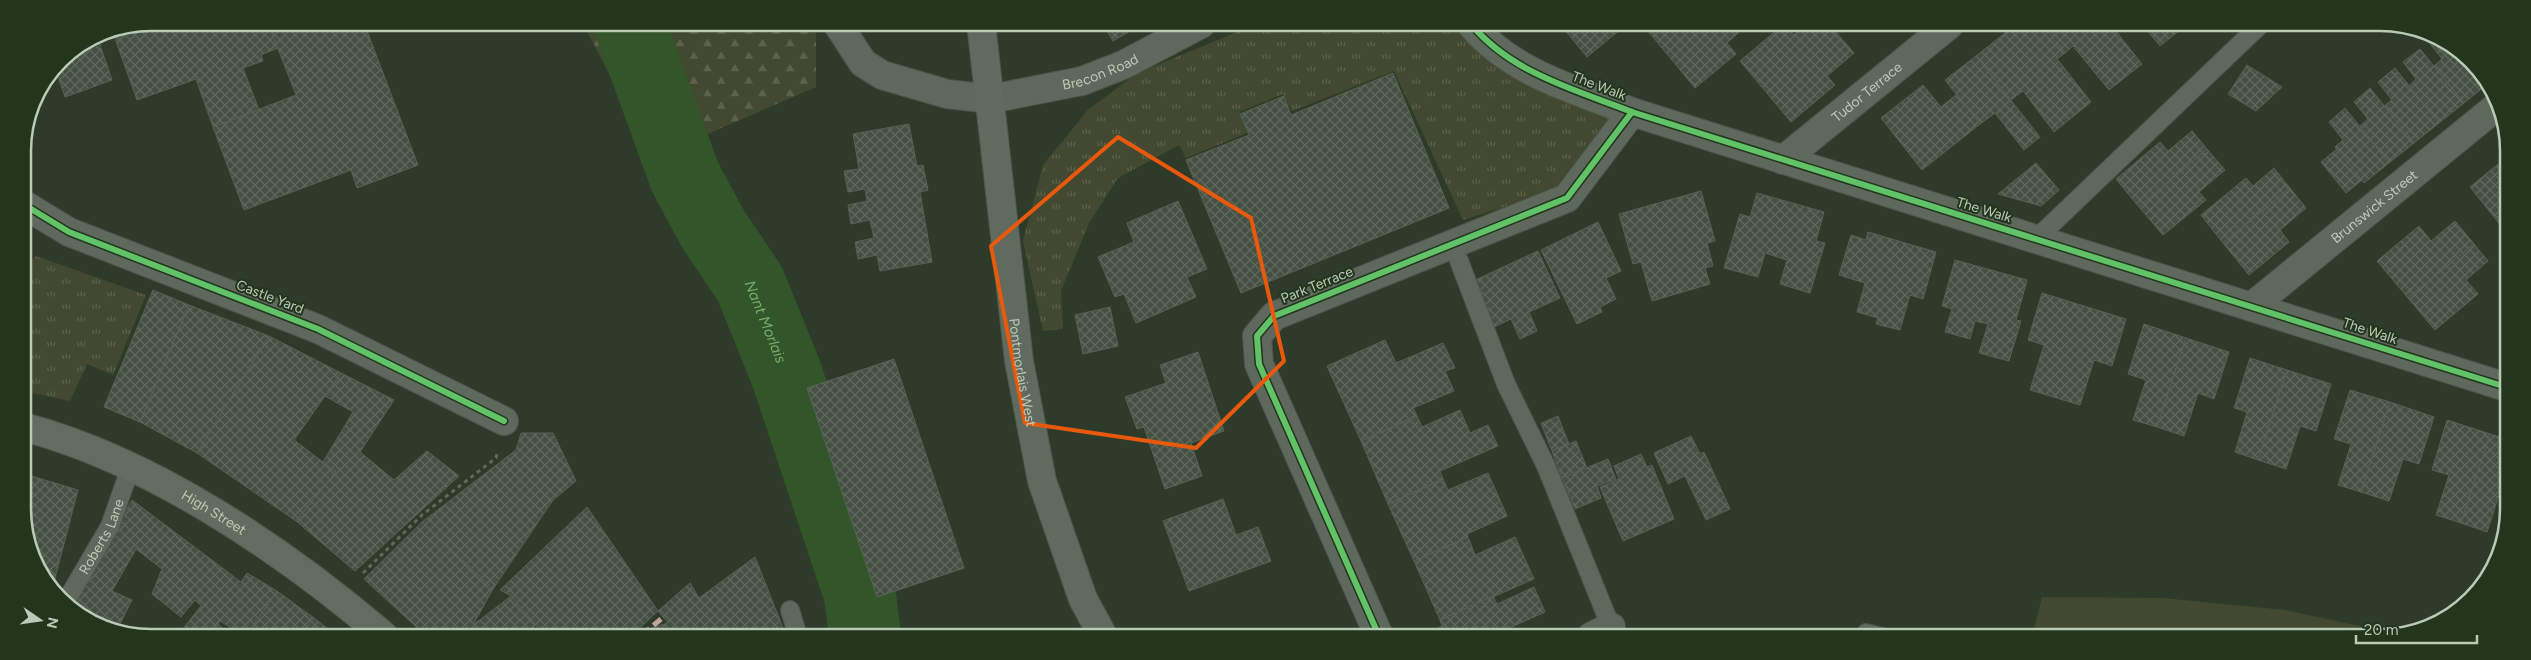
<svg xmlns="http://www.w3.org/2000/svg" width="2531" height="660" font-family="Figtree,sans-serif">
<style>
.grass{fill:url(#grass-tufts)}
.forest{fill:url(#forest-firs)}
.pitch{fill:#434930}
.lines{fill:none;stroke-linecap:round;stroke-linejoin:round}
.river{stroke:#32552a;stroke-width:72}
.building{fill:url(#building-cross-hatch);stroke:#566253}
.lane-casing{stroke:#4c5549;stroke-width:20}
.street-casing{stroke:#4c5549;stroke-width:30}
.secondary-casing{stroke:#4c5549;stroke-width:30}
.primary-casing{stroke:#4b5749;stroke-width:30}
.path{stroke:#5f685c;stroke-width:3;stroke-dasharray:4 4;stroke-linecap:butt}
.lane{stroke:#5e685c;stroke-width:18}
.street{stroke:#5e685c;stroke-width:28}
.secondary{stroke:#626d60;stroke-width:28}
.primary{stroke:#606a5e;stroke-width:28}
.quiet{stroke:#c0a59a;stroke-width:5;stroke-dasharray:10 5;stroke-linecap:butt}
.cycleway-casing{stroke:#22361e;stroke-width:9}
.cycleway{stroke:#61c268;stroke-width:6}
.marked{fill:none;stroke:#e8590c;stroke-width:4;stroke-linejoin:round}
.labels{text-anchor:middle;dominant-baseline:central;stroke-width:4;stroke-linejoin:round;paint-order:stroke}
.street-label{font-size:14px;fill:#b9cbb6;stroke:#22361e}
.water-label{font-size:15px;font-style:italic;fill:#7aab6e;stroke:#22361e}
.rim{fill:none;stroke:#b9cbb6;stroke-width:2.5}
</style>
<defs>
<pattern id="grass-tufts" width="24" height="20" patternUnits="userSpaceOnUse" patternTransform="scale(1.25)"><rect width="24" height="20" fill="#434930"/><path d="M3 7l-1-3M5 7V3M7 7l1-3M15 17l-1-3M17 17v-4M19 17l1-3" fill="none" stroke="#5c624c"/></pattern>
<pattern id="forest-firs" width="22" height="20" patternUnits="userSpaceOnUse" patternTransform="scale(1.25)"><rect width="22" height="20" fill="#434930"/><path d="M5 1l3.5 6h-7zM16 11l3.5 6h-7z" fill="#5c624c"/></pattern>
<pattern id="building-cross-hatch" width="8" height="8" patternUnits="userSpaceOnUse" patternTransform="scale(1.25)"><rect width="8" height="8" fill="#455043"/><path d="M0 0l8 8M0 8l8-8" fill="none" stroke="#5e685c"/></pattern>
</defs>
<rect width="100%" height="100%" fill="#2e3b2b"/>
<g class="grass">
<path d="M1256 24H1454L1475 46 1611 116 1561 189 1463 220 1394 71 1292 111 1283 94 1239 112 1247 133 1186 158 1179 145 1118 178 1089 223 1061 291 1063 329 1043 331 1023 241 1043 165 1088 110 1136 74Z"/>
<path d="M36 256 146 295 113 375 87 364 70 401 24 391 23 269Z"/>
</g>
<path class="forest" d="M583 23H816V87L652 158Z"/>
<path class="pitch" d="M2042 597 2162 598 2285 610 2382 631 2391 637H2032Z"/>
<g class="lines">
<path class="river" id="s1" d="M629 23 685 177 713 229 750 284 786 373 860 595 865 636"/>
</g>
<g class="building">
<path d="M151 22 268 23 278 48 261 55 263 61 243 68 259 110 213 127 196 79 137 100 112 30Z"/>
<path d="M268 23H364L418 165 357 188 351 170 244 210 213 127 296 95Z"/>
<path d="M1103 24H1142L1113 41Z"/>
<path d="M1560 24H1627L1587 57Z"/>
<path d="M1748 24 1727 43 1736 54 1695 88 1643 25Z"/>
<path d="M1784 24 1794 35 1807 24H1829L1854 53 1827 76 1835 85 1791 122 1740 61Z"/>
<path d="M2015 25H2043L2065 53 2057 59 2091 102 2054 132 2023 91 2011 100 1976 56Z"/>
<path d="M2043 25H2111L2142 64 2109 90 2073 46 2065 53Z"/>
<path d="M2143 25H2186L2160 46Z"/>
<path d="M97 36 112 80 65 97 55 68 60 60Z"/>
<path d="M2431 39 2469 59 2485 86 2464 103 2434 66 2442 59 2428 41Z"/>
<path d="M2420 49 2464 103 2439 123 2409 86 2416 79 2403 62Z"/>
<path d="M1976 56 2040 137 2024 150 1995 113 1980 124 1945 80Z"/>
<path d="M2247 65 2282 87 2256 111 2228 94Z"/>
<path d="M2395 68 2439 123 2414 143 2384 106 2392 100 2378 82Z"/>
<path d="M1393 73 1449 208 1241 293 1186 160 1249 135 1240 114 1284 96 1291 115Z"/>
<path d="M1923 85 1941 107 1957 94 1980 124 1922 170 1881 118Z"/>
<path d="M2370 88 2414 143 2389 163 2360 126 2368 119 2354 102Z"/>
<path d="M2345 108 2389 163 2364 183 2335 147 2343 140 2329 122Z"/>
<path d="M909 124 917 166 923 165 928 190 920 192 932 262 880 271 877 255 858 259 855 242 874 238 870 220 851 224 848 205 867 201 865 189 848 192 844 171 859 169 853 134Z"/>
<path d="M2192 131 2207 149 2139 207 2116 179 2160 142 2168 151Z"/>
<path d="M2207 149 2225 170 2199 192 2206 200 2163 235 2139 207Z"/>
<path d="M2337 149 2362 180 2346 193 2321 162Z"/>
<path d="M2506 158V176L2497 165Z"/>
<path d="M2036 163 2059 190 2041 206 1998 194Z"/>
<path d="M2497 165 2506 176V224L2502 227 2470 187Z"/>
<path d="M2274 168 2290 188 2223 243 2201 215 2246 178 2253 186Z"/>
<path d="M2290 188 2306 208 2280 230 2289 242 2249 275 2223 243Z"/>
<path d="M1701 191 1715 241 1707 243 1713 266 1705 268 1710 284 1652 301 1641 262 1633 264 1619 214Z"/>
<path d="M1757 193 1824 212 1816 241 1825 243 1810 293 1780 284 1787 260 1765 253 1758 277 1724 268 1740 214 1750 217Z"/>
<path d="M1178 201 1207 269 1187 277 1196 297 1136 323 1124 294 1115 297 1098 257 1134 242 1127 223Z"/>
<path d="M2455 221 2474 244 2408 298 2377 261 2419 226 2431 241Z"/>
<path d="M1598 222 1621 271 1606 278 1616 299 1600 307 1602 312 1577 324 1541 250Z"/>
<path d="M1868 232 1936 252 1923 299 1910 295 1900 330 1876 324 1878 318 1857 312 1865 283 1839 275 1851 235 1866 240Z"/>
<path d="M2474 244 2488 261 2466 280 2478 294 2435 330 2408 298Z"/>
<path d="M1538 251 1560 298 1529 312 1537 331 1520 339 1511 319 1492 328 1471 282Z"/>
<path d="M1955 260 2027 280 2016 320 2021 321 2009 361 1979 353 1988 324 1975 321 1970 339 1945 332 1952 309 1942 306Z"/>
<path d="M153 290 189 305 140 422 104 407Z"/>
<path d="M2042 293 2126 319 2112 366 2094 360 2080 405 2030 390 2044 345 2028 340Z"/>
<path d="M189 305 269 336 197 453 140 422Z"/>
<path d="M1110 307 1118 346 1083 354 1075 315Z"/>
<path d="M2144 324 2186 338 2157 427 2133 420 2146 380 2128 374Z"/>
<path d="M269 336 341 373 294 440 336 472 296 521 197 453Z"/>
<path d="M2186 338 2229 352 2214 399 2198 393 2184 436 2157 427Z"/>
<path d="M1385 340 1396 363 1443 343 1455 368 1445 371 1454 391 1413 408 1417 416 1361 441 1327 366Z"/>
<path d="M1198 352 1224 431 1191 443 1202 476 1165 489 1144 427 1137 429 1125 397 1166 383 1160 365Z"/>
<path d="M2250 358 2287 370 2258 460 2235 452 2247 412 2234 408Z"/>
<path d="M894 359 964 568 877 597 807 388Z"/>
<path d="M2287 370 2331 384 2316 431 2300 426 2286 469 2258 460Z"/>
<path d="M341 373 394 400 360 452 394 480 427 451 459 476 355 571 296 521 336 472 323 462 353 412 325 396Z"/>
<path d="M2350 390 2390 402 2361 492 2338 485 2351 444 2334 439Z"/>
<path d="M2390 402 2434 417 2419 464 2403 459 2389 501 2361 492Z"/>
<path d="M1460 410 1470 433 1488 425 1498 446 1440 471 1443 479 1388 504 1361 441 1417 416 1422 427Z"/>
<path d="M1558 416 1569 444 1552 451 1541 423Z"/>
<path d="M2447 420 2490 434 2461 523 2436 515 2449 475 2432 470Z"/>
<path d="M521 433H553L576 481 553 500 493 589 422 522 516 450Z"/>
<path d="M2490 434 2506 439V491L2501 489 2487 532 2461 523Z"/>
<path d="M1691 436 1700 454 1704 452 1730 509 1706 520 1685 476 1668 484 1654 453Z"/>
<path d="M1576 441 1587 468 1562 478 1552 451Z"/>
<path d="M1641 454 1647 467 1652 465 1674 519 1623 541 1600 487 1619 479 1614 466Z"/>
<path d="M1608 459 1616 479 1597 486 1601 498 1575 509 1562 478Z"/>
<path d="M1488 473 1507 516 1467 534 1468 537 1414 561 1388 504 1443 479 1448 490Z"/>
<path d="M25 474 78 490 53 586 25 535Z"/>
<path d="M1223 499 1236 535 1258 527 1271 561 1189 591 1163 521Z"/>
<path d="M132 500 241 582 247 573 277 591 247 635H243L220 621 210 635H178L201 606 195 600 181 617 152 594 162 569 136 549 112 591 132 600 117 630 70 606Z"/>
<path d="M587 507 658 611 632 635H544L511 596 500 590Z"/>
<path d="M422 522 493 589 473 625 511 596 536 625 527 635H425L364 579Z"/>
<path d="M1468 537 1475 555 1515 537 1534 579 1440 620 1414 561Z"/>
<path d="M755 557 785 633 781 636H657L651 628 668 623 658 611 690 583 699 598Z"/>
<path d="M1534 587 1545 612 1505 630 1508 636H1432L1430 632 1442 626 1440 620 1493 596 1497 604Z"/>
<path d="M277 591 314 618 301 635H247Z"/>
<path d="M314 618 336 635H301Z"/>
<path d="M218 624 231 635H210Z"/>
<path d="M651 628 657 636 642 635Z"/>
</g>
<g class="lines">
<defs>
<g id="lane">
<path d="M2036 239 2260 25"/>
<path d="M1456 243 1453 245 1506 384 1546 466 1611 627"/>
<path id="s2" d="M65 603 110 526 131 466"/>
<path d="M790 610 798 636"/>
<path d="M1866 633 1882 637"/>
</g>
<g id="street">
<path id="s3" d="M837 23 863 63 882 75 947 94 991 99 1082 81 1123 65 1201 24"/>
<path d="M1471 24C1511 73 1576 90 1632 112L2506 387"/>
<path id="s4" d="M1783 160 1949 25"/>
<path d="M23 204 69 232 318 329 504 421"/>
<path id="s5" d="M2251 307 2496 107"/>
<path d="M1379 636 1259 364 1257 336 1274 316 1567 198 1632 112"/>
<path d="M1592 636 1611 627"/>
</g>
<g id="secondary">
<path id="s6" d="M24 427C152 461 283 550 383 635"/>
</g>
<g id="primary">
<path id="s7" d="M981 23 1019 361 1042 481 1083 599 1103 636"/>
</g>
</defs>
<use href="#lane" class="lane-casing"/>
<use href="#street" class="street-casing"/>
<use href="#secondary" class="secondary-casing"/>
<use href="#primary" class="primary-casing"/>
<path class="path" d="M363 573 422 515 496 458 497 454"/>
<use href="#lane" class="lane"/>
<use href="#street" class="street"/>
<use href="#secondary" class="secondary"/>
<use href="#primary" class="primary"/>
<path class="quiet" d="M642 635 661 619"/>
<defs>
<g id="cycleway">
<path d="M1471 24C1511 73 1576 90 1632 112L2506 387"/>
<path d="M23 204 69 232 318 329 504 421"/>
<path d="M1379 636 1259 364 1257 336 1274 316 1567 198 1632 112"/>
</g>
</defs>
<use href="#cycleway" class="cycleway-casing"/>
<use href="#cycleway" class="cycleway"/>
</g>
<path class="marked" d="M1118 137 1251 218 1284 361 1196 448 1025 423 991 246Z"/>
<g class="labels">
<g class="street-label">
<text stroke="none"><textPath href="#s3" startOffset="295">Brecon Road</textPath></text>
<text transform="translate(1599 86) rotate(21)">The Walk</text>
<text stroke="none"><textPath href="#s4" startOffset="108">Tudor Terrace</textPath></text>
<text stroke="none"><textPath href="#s5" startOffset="159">Brunswick Street</textPath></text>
<text transform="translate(1984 210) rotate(17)">The Walk</text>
<text transform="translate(1317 285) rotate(-22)">Park Terrace</text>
<text transform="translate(270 297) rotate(21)">Castle Yard</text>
<text transform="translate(2370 331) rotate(18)">The Walk</text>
<text stroke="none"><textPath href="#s7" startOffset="352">Pontmorlais West</textPath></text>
<text stroke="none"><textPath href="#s6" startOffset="209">High Street</textPath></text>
<text stroke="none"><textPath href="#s2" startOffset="76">Roberts Lane</textPath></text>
</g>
<g class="water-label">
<text stroke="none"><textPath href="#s1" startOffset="330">Nant Morlais</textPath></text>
</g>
</g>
<path d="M0 0H2531V660H0ZM151 31H2380A120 120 0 0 1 2500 151V509A120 120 0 0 1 2380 629H151A120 120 0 0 1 31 509V151A120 120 0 0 1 151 31Z" fill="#22361e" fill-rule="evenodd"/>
<path class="rim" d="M151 31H2380A120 120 0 0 1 2500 151V509A120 120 0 0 1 2380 629H151A120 120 0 0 1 31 509V151A120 120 0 0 1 151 31Z"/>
<g transform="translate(40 620) rotate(103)" stroke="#22361e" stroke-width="4" paint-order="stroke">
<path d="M0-4L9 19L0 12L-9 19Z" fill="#b9cbb6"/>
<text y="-8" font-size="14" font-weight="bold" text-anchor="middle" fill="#b9cbb6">N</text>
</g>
<path d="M2356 635v8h121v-8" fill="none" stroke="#b9cbb6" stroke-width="2.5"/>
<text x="2364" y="635" font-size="15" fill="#b9cbb6" stroke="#22361e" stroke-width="4" paint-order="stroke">20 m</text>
</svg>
